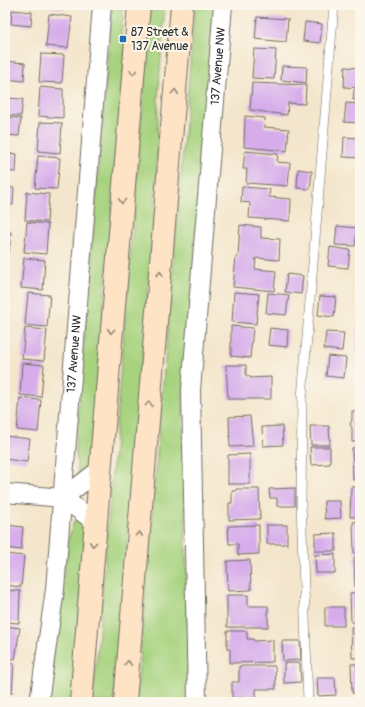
<svg xmlns="http://www.w3.org/2000/svg" width="365" height="707" font-family="Pangolin,sans-serif">
<style>
.green{fill:#a7d37f;stroke:#697f55}
.building{fill:#d6aceb}
.lines{fill:none;stroke-linecap:round;stroke-linejoin:round}
.service-casing{stroke:#716c63;stroke-width:10}
.minor-casing{stroke:#716c63;stroke-width:20}
.secondary-casing{stroke:#716c63;stroke-width:24}
.service{stroke:#fff;stroke-width:9}
.minor{stroke:#fff;stroke-width:18}
.secondary{stroke:#fee4c5;stroke-width:22}
.oneway{stroke:#948878}
.poi-dot{fill:#1f6fb2;stroke:#fbf7ec;stroke-width:1.5}
.labels{text-anchor:middle;dominant-baseline:central;stroke-width:4;stroke-linejoin:round;paint-order:stroke}
.poi-label{font-size:12px;fill:#2b2b2b;stroke:#fbf7ec;text-anchor:start}
.street-label{font-size:12px;fill:#2b2b2b;stroke:#fbf7ec}
</style>
<rect width="100%" height="100%" fill="#fbf7ec"/>
<filter id="ink" filterUnits="userSpaceOnUse"><feTurbulence type="fractalNoise" baseFrequency=".025" numOctaves="2"/><feDisplacementMap in="SourceGraphic" scale="8" xChannelSelector="R" yChannelSelector="G"/><feConvolveMatrix kernelMatrix="1 2 1 2 8 2 1 2 1" color-interpolation-filters="sRGB"/></filter>
<filter id="wash" filterUnits="userSpaceOnUse"><feTurbulence type="fractalNoise" baseFrequency=".012" numOctaves="4" result="noise"/><feDisplacementMap in="SourceGraphic" scale="16" xChannelSelector="R" yChannelSelector="G"/><feGaussianBlur stdDeviation="0.9" result="paint"/><feColorMatrix in="noise" values="0 0 0 0 0 0 0 0 0 0 0 0 0 0 0 0 0 1.4 0 .05"/><feComposite in="paint" operator="in"/></filter>
<g filter="url(#wash)">
<rect width="100%" height="100%" fill="#f4e6cc"/>
<g class="green">
<path d="M112 5H124L121 38 126 39 91 460 84 475H78L75 447Z"/>
<path d="M151 5H165L158 98 157 181 114 702H93Z"/>
<path d="M195 5H214L183 398 189 702H136Z"/>
<path d="M77 520 83 527 85 543 72 702H47L67 544 74 521Z"/>
</g>
<g id="blocks">
<g class="building">
<path d="M42 5H65L64 9Z"/>
<path d="M12 10 32 12 31 26 11 24Z"/>
<path d="M49 14 72 17 68 48 46 46Z"/>
<path d="M257 17 288 19 286 42 255 39Z"/>
<path d="M305 22 322 24 320 43 303 41Z"/>
<path d="M254 49 276 50 274 79 252 78Z"/>
<path d="M41 54 64 55 62 83 39 82Z"/>
<path d="M6 61 25 63 24 81 5 79Z"/>
<path d="M282 66 307 67 306 83 281 80Z"/>
<path d="M345 67 360 68V88L344 87Z"/>
<path d="M252 83 306 85 305 104 288 103 287 115 250 110Z"/>
<path d="M40 87 63 89V118L38 116Z"/>
<path d="M354 90H360V100H353Z"/>
<path d="M5 98 23 99 21 116 5 115Z"/>
<path d="M346 103 360 104V123L344 122Z"/>
<path d="M245 116 265 118 264 127 289 129 287 151 244 147Z"/>
<path d="M5 117 21 118 19 136 5 135Z"/>
<path d="M40 122 62 123 60 153 38 151Z"/>
<path d="M344 137 360 138V158L343 157Z"/>
<path d="M245 151 278 154 277 162 290 163 288 186 246 183 247 169H243Z"/>
<path d="M5 153 17 154 16 172 5 171Z"/>
<path d="M38 156 60 158 57 189 35 188Z"/>
<path d="M298 169 312 171 310 189 297 188Z"/>
<path d="M5 187 14 188 13 205H5Z"/>
<path d="M242 187 270 189 269 197 291 199 290 221 249 218 250 203 241 202Z"/>
<path d="M27 192 49 194 47 222 25 220Z"/>
<path d="M27 222 48 224 46 254 24 252Z"/>
<path d="M240 225 261 227V238L280 239 279 260 256 258 255 269 276 271 274 291 233 287 236 257H238Z"/>
<path d="M337 226 357 228 355 246 335 245Z"/>
<path d="M5 231 11 232 9 253H5Z"/>
<path d="M330 247 350 250 348 268 328 266Z"/>
<path d="M24 258 45 260 43 290 21 288Z"/>
<path d="M287 274 303 276 301 294 285 292Z"/>
<path d="M234 292 259 294 256 324 232 322Z"/>
<path d="M28 293 50 295 47 327 25 325Z"/>
<path d="M268 293 289 295 286 315 266 313Z"/>
<path d="M320 296 336 297 334 317 318 315Z"/>
<path d="M358 322H360V353L356 352Z"/>
<path d="M231 326 253 328 250 358 231 356Z"/>
<path d="M25 328 47 330 44 361 22 359Z"/>
<path d="M270 328 288 330 287 347 268 345Z"/>
<path d="M326 332 344 333 342 351 324 349Z"/>
<path d="M328 356 346 358 344 378 326 376Z"/>
<path d="M22 363 44 365 41 397 20 395Z"/>
<path d="M226 365H246V376H250V378L271 377V399H228Z"/>
<path d="M20 398 41 400 38 432 17 430Z"/>
<path d="M352 411H360V442H352V428L350 424 352 420Z"/>
<path d="M250 416 253 446 230 447 229 417Z"/>
<path d="M282 426 283 445 263 446 262 427Z"/>
<path d="M310 426H329L330 445H311Z"/>
<path d="M5 436 30 439 27 462 5 459Z"/>
<path d="M310 447H330V464L311 465Z"/>
<path d="M352 448H360V480H353Z"/>
<path d="M250 454V484H228V455Z"/>
<path d="M351 487H360V517H350Z"/>
<path d="M295 488V506H277V498H270L269 489Z"/>
<path d="M236 489H259L260 519 229 520V503H232V491H236Z"/>
<path d="M324 501H340L341 518 325 519Z"/>
<path d="M360 521V553H354L353 522Z"/>
<path d="M6 525 23 527 21 550 5 548Z"/>
<path d="M259 525V554L238 555V544H229L228 526Z"/>
<rect x="267" y="525" width="20" height="19"/>
<path d="M336 533V551H315V534Z"/>
<path d="M5 554 24 556 21 587 5 585Z"/>
<path d="M335 554V573H316L315 555Z"/>
<path d="M360 556V588H355L354 557Z"/>
<path d="M250 560 251 590 228 591 227 561Z"/>
<path d="M5 590 20 591 19 623 5 622Z"/>
<path d="M360 592V622H351L350 593Z"/>
<path d="M227 595H248V606H268V627H227Z"/>
<rect x="325" y="607" width="19" height="19"/>
<path d="M5 626 20 628 15 659 5 658Z"/>
<path d="M351 627H360V658H352Z"/>
<path d="M227 631H247V639H253L254 641 273 640V662L230 663V649H227Z"/>
<path d="M282 641H300L301 660 283 661Z"/>
<path d="M5 663 14 664 12 693 5 692Z"/>
<path d="M284 663H300L301 682 284 683Z"/>
<path d="M351 664H360V693H352Z"/>
<path d="M239 666H275L276 689H256V698H232V682H239Z"/>
<path d="M317 678H335L336 695 318 696Z"/>
<rect x="269" y="700" width="20" height="2"/>
</g>
</g>
</g>
<g filter="url(#ink)">
<use href="#blocks" fill-opacity="0" stroke="#716c63" stroke-width="1"/>
<g class="lines">
<defs>
<path id="service" d="M308 702 301 502 302 398 334 5"/>
<g id="minor">
<path d="M5 493 63 498 95 522"/>
<path d="M63 498 99 470"/>
<path id="s1" d="M39 702 55 589 102 5"/>
<path id="s2" d="M197 702 191 390 223 5"/>
</g>
<g id="secondary">
<path d="M81 702 139 5"/>
<path d="M125 702 182 5"/>
</g>
</defs>
<use href="#service" class="service-casing"/>
<use href="#minor" class="minor-casing"/>
<use href="#secondary" class="secondary-casing"/>
<use href="#service" class="service"/>
<use href="#minor" class="minor"/>
<use href="#secondary" class="secondary"/>
</g>
<defs><path id="oneway-chevron" d="M-2-3.5L2.5 0L-2 3.5" fill="none" stroke-width="1.6" stroke-linecap="round" stroke-linejoin="round"/></defs>
<g class="oneway">
<use href="#oneway-chevron" transform="translate(133 72) rotate(95)"/>
<use href="#oneway-chevron" transform="translate(175 92) rotate(-85)"/>
<use href="#oneway-chevron" transform="translate(122 201) rotate(95)"/>
<use href="#oneway-chevron" transform="translate(160 274) rotate(-85)"/>
<use href="#oneway-chevron" transform="translate(111 331) rotate(95)"/>
<use href="#oneway-chevron" transform="translate(149 404) rotate(-85)"/>
<use href="#oneway-chevron" transform="translate(139 534) rotate(-85)"/>
<use href="#oneway-chevron" transform="translate(93 544) rotate(94)"/>
<use href="#oneway-chevron" transform="translate(128 663) rotate(-85)"/>
</g>
</g>
<rect class="poi-dot" x="119" y="35" width="8" height="8" rx="2"/>
<g class="labels">
<g class="poi-label">
<text x="131" y="32">87 Street &amp;<tspan x="131" dy="14">137 Avenue</tspan></text>
</g>
<g class="street-label">
<text stroke="none"><textPath href="#s2" startOffset="637">137 Avenue NW</textPath></text>
<text stroke="none"><textPath href="#s1" startOffset="350">137 Avenue NW</textPath></text>
</g>
</g>
<rect width="365" height="707" fill="none" stroke="#fbf7ec" stroke-width="20"/>
</svg>
